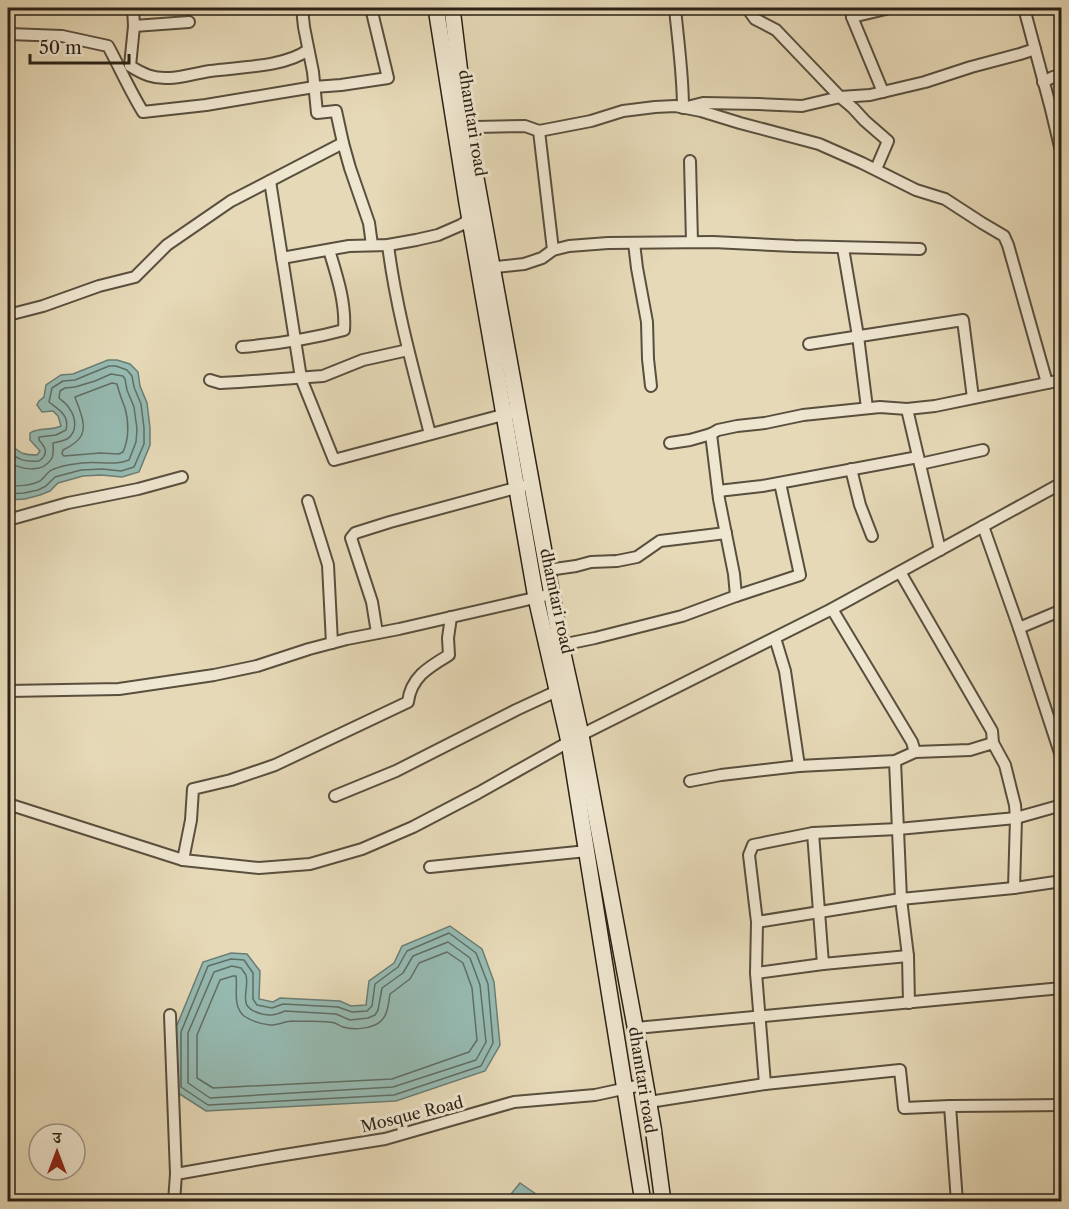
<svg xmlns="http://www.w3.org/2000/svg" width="1069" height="1209" font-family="'Libre Caslon Text','Noto Serif Devanagari',serif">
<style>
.water{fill:#96bab2;stroke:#6b7d74;stroke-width:1.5}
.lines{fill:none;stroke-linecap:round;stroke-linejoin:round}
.shore{stroke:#606e64;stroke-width:1.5}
.minor-casing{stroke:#594f3e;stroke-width:14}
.secondary-casing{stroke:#2a2116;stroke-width:18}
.minor{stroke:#efe6d0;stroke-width:10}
.secondary{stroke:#efe6d0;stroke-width:15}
.labels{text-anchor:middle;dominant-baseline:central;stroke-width:6;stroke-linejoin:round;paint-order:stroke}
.street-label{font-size:16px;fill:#2a2116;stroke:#efe6d0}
</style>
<rect width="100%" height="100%" fill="#e6d9b7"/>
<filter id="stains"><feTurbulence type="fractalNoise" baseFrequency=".00333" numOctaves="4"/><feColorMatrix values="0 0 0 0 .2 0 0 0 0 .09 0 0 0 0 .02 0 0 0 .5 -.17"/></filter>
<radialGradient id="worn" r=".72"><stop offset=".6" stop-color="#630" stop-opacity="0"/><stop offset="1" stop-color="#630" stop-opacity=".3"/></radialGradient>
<g class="water">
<path d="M108 360H117L130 364 138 372 140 386 147 403 150 428V445L139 472 122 477 101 475 83 476 58 483 50 491 40 495 25 499 8 500V443C21 452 19 455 37 455L40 451 30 440V433C39 427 51 431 61 426L58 416 53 411 42 412 37 405 39 401 44 397 46 385 61 375 73 374Z"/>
<path d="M450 926 482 949 494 982 500 1045 485 1071 396 1101 206 1111 175 1091V1030L203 962 231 953 247 954 260 971 259 999 273 1002 280 998 340 1001 351 1006 366 1005 369 981 394 963 402 946Z"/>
<path d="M520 1183 546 1201H488L507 1199Z"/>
</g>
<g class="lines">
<g class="shore">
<path d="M112 383 117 384C119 393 122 400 125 408 129 422 129 439 123 452L119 454 100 453 64 456 62 454 63 450C82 441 88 432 80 411 79 406 76 402 75 397Z"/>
<path d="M8 450C17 460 25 462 39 461 49 454 46 448 39 440V437L56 435 66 430C70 415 58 409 49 402L52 388 63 381 75 380 109 366H116L127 370 132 376 134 387 141 404 144 428V444L134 467 121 471 102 469 81 470 55 477 46 486 38 490 24 493 8 494"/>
<path d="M8 461C20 470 43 474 52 458 54 453 53 448 53 443 58 442 63 441 67 439 78 432 76 417 69 408 67 404 62 401 59 398L60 391 65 388 75 387 95 381 111 374 123 376 125 379 127 390 134 407 137 429 136 442 129 460C115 466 98 461 82 463 73 464 58 466 50 471 46 474 44 478 40 481 30 486 18 486 8 486"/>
<path d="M449 933 476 953 488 984 493 1043 481 1066 394 1095 208 1105 181 1087V1032L208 966 231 959 244 960 253 973V999L257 1005 272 1008 283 1004 338 1007 352 1012 367 1011 372 1006 375 984 398 967 407 951Z"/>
<path d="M448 942 470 958 480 985 486 1042 476 1060 393 1087 210 1098 188 1083V1033L214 972 232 966 241 968C242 969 245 974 246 975 250 993 235 1007 262 1014 271 1016 276 1015 285 1011L336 1014 350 1020 368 1018 375 1015 378 1010 382 988 403 973 413 956Z"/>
<path d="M447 952 463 963 472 988 477 1040 469 1052 392 1079 213 1088 197 1078V1035L220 980 233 976H236C238 990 232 1005 244 1016 251 1021 262 1024 270 1025 279 1025 285 1021 293 1021 305 1022 323 1020 335 1023 337 1024 340 1026 343 1027 352 1030 366 1029 375 1025 388 1019 388 1006 390 994L410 979 419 963Z"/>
</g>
<defs>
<g id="minor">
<path d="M133 8 134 26 130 66C143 74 153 79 169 78 182 78 196 73 210 71 239 67 285 67 308 50"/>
<path d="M302 8 304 27 313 72 317 113 336 111 343 143 350 168 369 223 372 245"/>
<path d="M675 8C678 41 683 74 683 108L703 103 759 104 802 106 840 97 870 95 925 82 971 67 1020 54 1035 49"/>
<path d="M747 8 755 19 776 30 840 97 853 108 865 121 888 141 876 169"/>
<path d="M851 8 852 17 883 92"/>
<path d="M1024 8 1051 109 1062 155"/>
<path d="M852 17 890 8"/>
<path d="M134 26 189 22"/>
<path d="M8 37 9 34 62 36 108 46C120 68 130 91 143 112L206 105 314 87 341 85 388 78 371 8"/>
<path d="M1043 82 1053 77 1062 75"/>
<path d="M466 123 477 127 525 126 539 131 591 121 623 111 655 107 675 106 701 111 740 123 819 144 862 163 916 190 945 199 982 223 1004 236 1008 245 1047 383"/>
<path d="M539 131 553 250"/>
<path d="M690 161 692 242"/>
<path d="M270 181 301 378 334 460 510 413"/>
<path d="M634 243 637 268 647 322 648 359 651 386"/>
<path d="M388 245C396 309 414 372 430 434"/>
<path d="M843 248 858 336 867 408"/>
<path d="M282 258 349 246 388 245 416 240 438 235 461 225 473 217"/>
<path d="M487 268 524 264 542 258 553 250 569 246 608 243 713 242 794 246 920 249"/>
<path d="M8 315 43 306 99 286 135 277 167 245 231 201 343 143"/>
<path d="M809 344 963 320 973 398"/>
<path d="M242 347C277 344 311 339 344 330 346 303 337 276 329 250"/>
<path d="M210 380 220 383 239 382 323 376 363 360 408 350"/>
<path d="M907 409 940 550"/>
<path d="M711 434 719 499 734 574 736 596"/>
<path d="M670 443 690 440 711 434 718 430 737 426 765 423 803 415 880 407 907 409 935 406 1062 380"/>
<path d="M920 464 983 450"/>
<path d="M851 469 860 505 872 536"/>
<path d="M718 491 762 486 918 457"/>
<path d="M308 501 328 565 332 643"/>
<path d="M8 520 68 503 138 489 182 477"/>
<path d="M983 526 1019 628 1062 759"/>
<path d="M548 570 576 566 591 562 617 561 637 557 660 541 726 533"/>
<path d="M900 572 992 731 993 743"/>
<path d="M832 609 912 742 915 752"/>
<path d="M1019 628 1062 610"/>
<path d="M377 633 372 602 351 538 355 533 390 522 523 486"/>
<path d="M775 638 785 671 799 766"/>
<path d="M561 645 595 638 682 616 736 596 800 575 780 483"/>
<path d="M8 691 119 689 214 675 257 666 309 649 347 639 399 629 543 596"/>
<path d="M895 761 901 899 908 956 909 1003"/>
<path d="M690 781 721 775 799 766 895 761 915 752 970 750 993 743 1005 765 1015 805 1016 818 1014 888"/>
<path d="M335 796 396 771 516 710 557 691"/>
<path d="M8 804 183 860 259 868 310 864 362 849 413 827 478 793 581 735 832 609 1062 483"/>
<path d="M813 833 823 964 908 956"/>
<path d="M183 860 191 820 193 789 231 780 275 765 408 702C411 677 429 667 449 655L448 638 451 617"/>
<path d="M430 867 587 851"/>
<path d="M757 922 901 899 1014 888 1062 881"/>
<path d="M756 973 823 964"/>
<path d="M170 1015 176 1174"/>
<path d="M636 1028 1062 988"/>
<path d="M765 1084 756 973 757 922 749 855 753 845 813 833 898 829 1016 818 1062 805"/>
<path d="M649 1102 765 1084 900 1070 904 1108 950 1106 1062 1105"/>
<path d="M950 1106 957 1202"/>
<path d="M174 1202 176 1174 278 1156 385 1139 514 1102 595 1095 646 1084"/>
</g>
<g id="secondary">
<path d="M436 8 467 203 536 598 569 742 643 1202"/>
<path d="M452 8 466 123 561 645 581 735 640 1053 653 1127 663 1202"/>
</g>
</defs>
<use href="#minor" class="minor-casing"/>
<use href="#secondary" class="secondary-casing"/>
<use href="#minor" class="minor"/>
<use href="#secondary" class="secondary"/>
</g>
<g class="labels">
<g class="street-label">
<text transform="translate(473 123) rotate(81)">dhamtari road</text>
<text transform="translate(557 601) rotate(78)">dhamtari road</text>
<text transform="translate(643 1080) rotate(81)">dhamtari road</text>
<text transform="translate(412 1114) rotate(-14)">Mosque Road</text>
</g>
</g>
<rect width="1069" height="1209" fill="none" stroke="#e6d9b7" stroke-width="30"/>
<rect x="9" y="9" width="1051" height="1191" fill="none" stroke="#2a2116" stroke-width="3"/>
<rect x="15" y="15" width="1039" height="1179" fill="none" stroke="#2a2116" stroke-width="1.5"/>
<g transform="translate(57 1152)"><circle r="28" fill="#efe6d0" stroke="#a09786" stroke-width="1.5"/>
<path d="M0-4.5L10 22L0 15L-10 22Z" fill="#8f2418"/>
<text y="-9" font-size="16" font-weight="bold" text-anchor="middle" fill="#2a2116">उ</text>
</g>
<path d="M30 54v9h99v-9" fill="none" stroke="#2a2116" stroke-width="3"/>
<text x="39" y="54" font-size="18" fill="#2a2116" stroke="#efe6d0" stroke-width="4.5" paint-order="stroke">50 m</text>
<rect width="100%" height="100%" filter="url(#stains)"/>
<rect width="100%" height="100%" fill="url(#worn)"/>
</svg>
